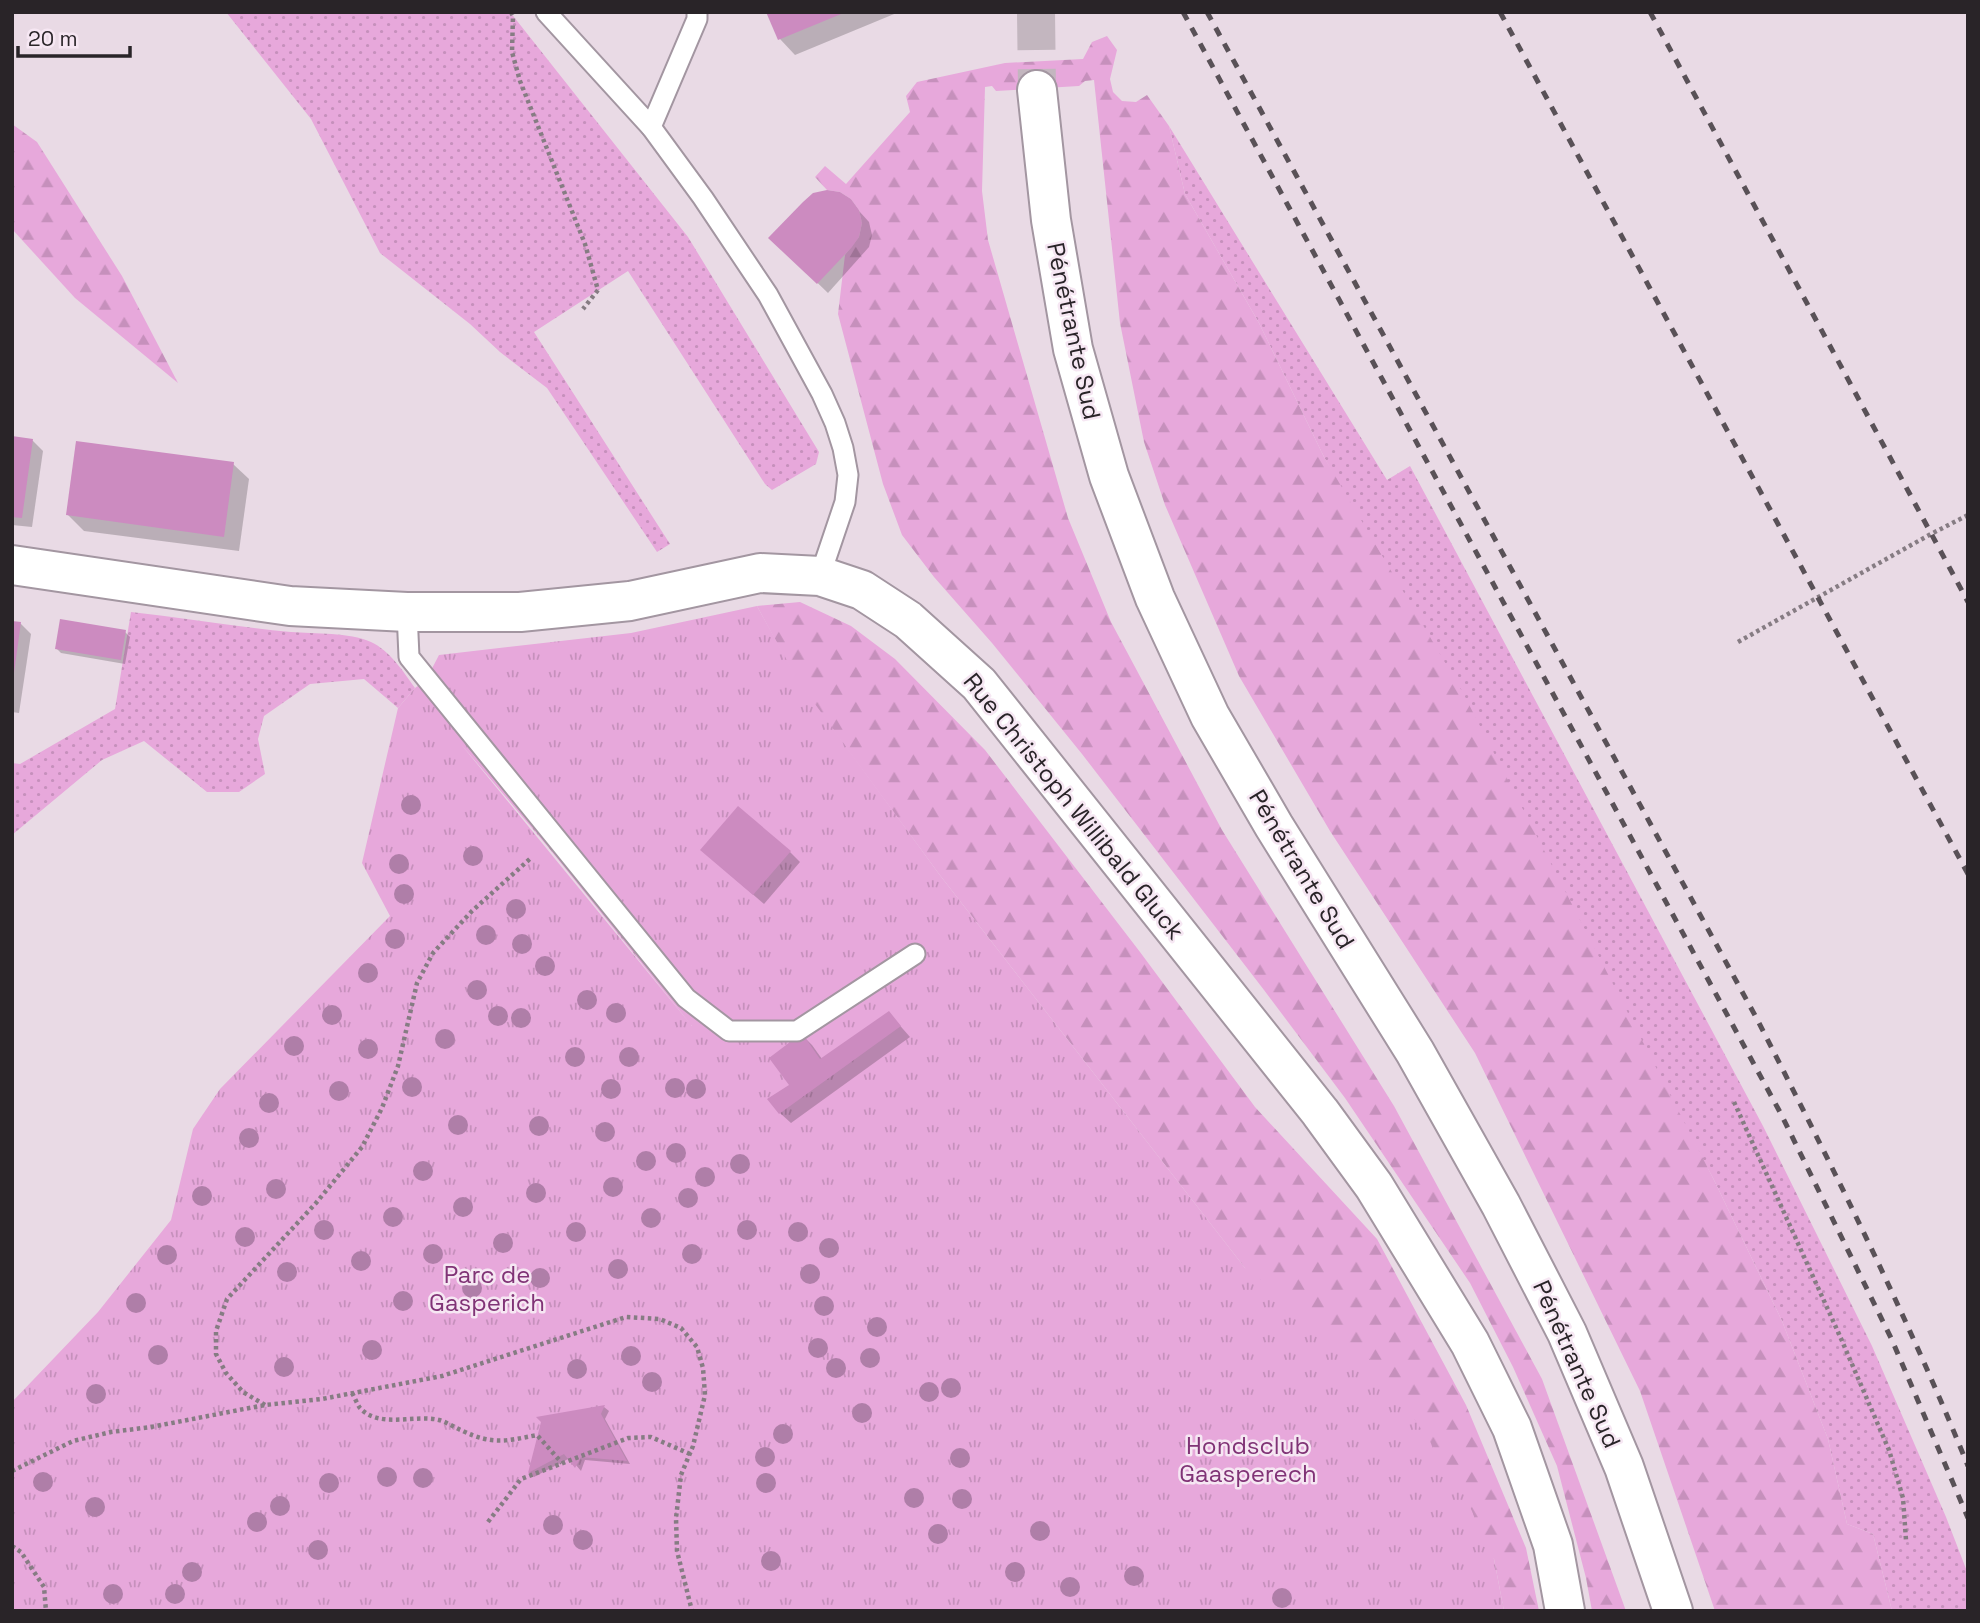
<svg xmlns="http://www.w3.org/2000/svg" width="1980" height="1623" font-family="'Space Grotesk',sans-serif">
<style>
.grass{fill:url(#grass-dots)}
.forest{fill:url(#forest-firs)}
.park{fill:url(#park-tufts);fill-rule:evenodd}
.shadow{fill:#0003}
.building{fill:#cc8bc0}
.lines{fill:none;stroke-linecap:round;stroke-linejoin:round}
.trunk-tunnel{stroke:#c3b6bf;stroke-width:38;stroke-dasharray:38 19;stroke-linecap:butt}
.service-casing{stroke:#a396a1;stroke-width:23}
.tertiary-casing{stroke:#a396a1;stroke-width:42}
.trunk-casing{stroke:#a396a1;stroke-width:42}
.path{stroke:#867c83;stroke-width:4.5;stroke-dasharray:3.5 3.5;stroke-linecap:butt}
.service{stroke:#fff;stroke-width:19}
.tertiary{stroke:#fff;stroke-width:38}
.trunk{stroke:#fff;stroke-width:38}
.rail{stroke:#595157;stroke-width:5;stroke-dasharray:9 9;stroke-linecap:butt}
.tree{fill:#af7ea8}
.labels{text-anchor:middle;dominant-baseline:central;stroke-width:5;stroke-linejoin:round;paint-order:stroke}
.street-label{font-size:24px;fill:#292428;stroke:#f6e7f3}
.park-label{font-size:24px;fill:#803376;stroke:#f6e7f3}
</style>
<defs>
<pattern id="grass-dots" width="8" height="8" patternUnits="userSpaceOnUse" patternTransform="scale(1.75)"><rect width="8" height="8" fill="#e7a8db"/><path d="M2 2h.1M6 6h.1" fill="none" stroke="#c690bc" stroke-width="1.8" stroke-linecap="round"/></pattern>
<pattern id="forest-firs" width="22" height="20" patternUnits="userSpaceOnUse" patternTransform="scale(1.75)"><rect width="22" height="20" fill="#e7a8db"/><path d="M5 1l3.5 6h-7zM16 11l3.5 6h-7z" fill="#c690bc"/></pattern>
<pattern id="park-tufts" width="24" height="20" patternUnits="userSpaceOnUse" patternTransform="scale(1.75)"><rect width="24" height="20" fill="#e7a8db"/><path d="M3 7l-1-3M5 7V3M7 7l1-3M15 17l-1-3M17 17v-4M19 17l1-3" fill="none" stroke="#c690bc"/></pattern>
</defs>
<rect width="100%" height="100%" fill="#e9dae5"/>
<g class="grass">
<path d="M226 12H510L688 237 819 452 816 464 772 490 765 484 628 271 534 332 670 544 657 552 547 388 500 352 470 324 380 253 311 119Z"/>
<path d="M1169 126 1387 480 1410 466 1763 1126 1872 1346 1946 1517 1968 1574V1611H1892L1873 1534 1847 1524 1828 1439 1782 1321 1713 1178 1324 457 1259 323 1185 194Z"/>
<path d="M131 612C185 618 238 627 291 632 315 634 349 632 371 642 390 651 403 671 415 688L398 708 364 679 310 684 264 716 258 739 265 774 239 792H207L144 741 102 760 12 835V763L20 764 115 709Z"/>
</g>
<g class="forest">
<path d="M1107 36 1117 50 1110 79 1113 92 1122 101 1136 102 1147 95 1169 126 1185 194 1259 323 1324 457 1463 693 1713 1178 1782 1321 1828 1439 1847 1524 1873 1534 1892 1611H1715L1640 1391 1475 1053 1330 831 1239 676 1165 505 1144 442 1120 323 1094 80 1085 81 1079 86 996 91 992 86 985 87 982 191 988 240 1068 518 1111 622 1222 830 1394 1106 1542 1379 1626 1611H1592L1586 1578 1557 1466 1513 1367 1470 1283 1345 1098 1264 990 1082 754 992 643 934 577 902 535 883 484 838 314 845 255 859 237 862 223 859 210 851 199 840 192 827 190 815 177 825 166 846 184 910 112 906 96 917 82 1005 63 1083 59 1092 42Z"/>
<path d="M12 124 37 142 122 276 178 383 75 298 12 229Z"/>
<path d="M800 602 851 626 895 659 985 750 1140 952 1255 1107 1377 1239 1466 1405 1526 1548 1539 1611H1504L1494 1559 1269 1357 1245 1268 939 874 798 682 757 606Z"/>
</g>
<path class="park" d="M757 606 799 682 939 874 1245 1268 1375 1363 1459 1483 1494 1559 1504 1611H12V1402L98 1312 171 1220 193 1129 220 1089 390 916 362 863 398 708 415 688 426 680 439 655 631 633ZM460 743 548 847 692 1026Z"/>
<g class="shadow">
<path d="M768 12H899L795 55 780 39Z"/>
<path d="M850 201 869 222 872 235 869 247 828 293 771 238Z"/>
<path d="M12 438 33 441 43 451 32 527 12 525Z"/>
<path d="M233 464 249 479 239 551 84 531 68 515Z"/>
<path d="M12 622 21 624 31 634 19 713 12 712Z"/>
<path d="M125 632 130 637 125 664 61 653 56 648Z"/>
<path d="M790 852 800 862 764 904 713 860Z"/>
<path d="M889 1013 910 1037 791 1123 780 1113 791 1086 802 1035 812 1045 822 1059Z"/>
<path d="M604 1407 609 1411 605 1419 630 1464 585 1460 581 1471 570 1458 534 1477 529 1473 542 1422 540 1418Z"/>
</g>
<g class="building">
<path d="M766 12H846L778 40Z"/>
<path d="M827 190 840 192 851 199 859 210 862 223 859 237 852 247 817 284 768 238 803 202 813 193Z"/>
<path d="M12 436 33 439 22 518 12 517Z"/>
<path d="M76 441 234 462 224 537 66 515Z"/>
<path d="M60 619 126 630 121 660 55 649Z"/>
<path d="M12 621 21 622 14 673H12Z"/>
<path d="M738 806 791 851 753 895 700 850Z"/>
<path d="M889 1011 901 1026 779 1114 767 1099 789 1085 769 1058 802 1033 820 1059Z"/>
<path d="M605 1405 601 1414 627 1461 581 1457 575 1468 564 1454 528 1473 541 1422 536 1417Z"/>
</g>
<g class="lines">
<path class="trunk-tunnel" d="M1036 12 1037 90"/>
<defs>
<g id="service">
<path d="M546 12 651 127 703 198 768 295 822 394 835 423 843 448 848 475 845 502 820 576"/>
<path d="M651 127 697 19V12"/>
<path d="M407 612 409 657 686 998 729 1031H797L915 954"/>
</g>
<path id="tertiary" d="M12 565 290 606 407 612H520L630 601 760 573 820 576 862 590 908 620 979 684 1320 1112 1374 1186 1470 1343 1512 1428 1553 1545 1565 1611"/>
<path id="trunk" d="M1037 90 1051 220 1073 349 1109 476 1155 598 1210 716 1274 826 1415 1052 1501 1205 1567 1333 1624 1467 1673 1611"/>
</defs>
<use href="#service" class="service-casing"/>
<use href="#tertiary" class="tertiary-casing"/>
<use href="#trunk" class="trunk-casing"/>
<g class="path">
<path d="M511 12 513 16 512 52 520 81 585 244 598 290 583 309"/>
<path d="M1738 642 1931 534 1968 515"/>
<path d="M1734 1102 1839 1334 1889 1450 1903 1498 1906 1540"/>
<path d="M352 1393C355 1398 357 1404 360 1408 379 1429 415 1414 439 1420 447 1422 455 1428 463 1431 492 1445 507 1441 537 1435L562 1463"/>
<path d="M265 1405 243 1392 226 1373 216 1354V1331L227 1299 316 1203 362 1147 382 1108 398 1066 417 983 433 953 472 911 532 857"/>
<path d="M12 1471 73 1441 111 1432 151 1427 265 1405 322 1399 442 1376 626 1317 660 1319 681 1328 697 1347 703 1368 705 1395 693 1446 681 1475 676 1518 677 1551 692 1611"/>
<path d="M488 1522 521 1479 628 1438 651 1437 690 1454"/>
<path d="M12 1546 21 1552 44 1587 46 1611"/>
</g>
<use href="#service" class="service"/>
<use href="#tertiary" class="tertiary"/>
<use href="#trunk" class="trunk"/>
<g class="rail">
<path d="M1183 12 1781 1114 1892 1340 1968 1518"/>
<path d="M1207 12 1757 1019C1832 1166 1906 1313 1968 1466"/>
<path d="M1500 12 1968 874"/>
<path d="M1650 12 1968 602"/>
</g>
</g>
<g class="tree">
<circle cx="411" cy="805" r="10"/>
<circle cx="473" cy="856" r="10"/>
<circle cx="399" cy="864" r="10"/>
<circle cx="404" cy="894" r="10"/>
<circle cx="516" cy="909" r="10"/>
<circle cx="486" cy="935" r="10"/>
<circle cx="395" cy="939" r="10"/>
<circle cx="522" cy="944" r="10"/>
<circle cx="545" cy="966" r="10"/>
<circle cx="368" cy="973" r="10"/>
<circle cx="477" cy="990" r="10"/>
<circle cx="587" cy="1000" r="10"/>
<circle cx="616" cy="1013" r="10"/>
<circle cx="332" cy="1015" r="10"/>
<circle cx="498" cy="1016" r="10"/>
<circle cx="521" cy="1018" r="10"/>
<circle cx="445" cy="1039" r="10"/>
<circle cx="294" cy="1046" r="10"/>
<circle cx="368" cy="1049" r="10"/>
<circle cx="575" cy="1057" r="10"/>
<circle cx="629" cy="1057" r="10"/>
<circle cx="412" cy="1087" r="10"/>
<circle cx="675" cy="1088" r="10"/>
<circle cx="611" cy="1089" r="10"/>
<circle cx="696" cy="1089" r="10"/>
<circle cx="339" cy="1091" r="10"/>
<circle cx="269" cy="1103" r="10"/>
<circle cx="458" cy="1125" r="10"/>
<circle cx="539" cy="1126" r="10"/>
<circle cx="605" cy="1132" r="10"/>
<circle cx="249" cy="1138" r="10"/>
<circle cx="676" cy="1153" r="10"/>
<circle cx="646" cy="1161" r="10"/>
<circle cx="740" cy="1164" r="10"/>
<circle cx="423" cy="1171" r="10"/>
<circle cx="705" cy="1177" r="10"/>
<circle cx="613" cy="1187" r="10"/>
<circle cx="276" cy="1189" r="10"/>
<circle cx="536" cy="1193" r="10"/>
<circle cx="202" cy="1196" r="10"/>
<circle cx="688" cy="1198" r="10"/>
<circle cx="463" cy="1207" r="10"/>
<circle cx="393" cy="1217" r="10"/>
<circle cx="651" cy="1218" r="10"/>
<circle cx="324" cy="1230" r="10"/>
<circle cx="747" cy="1230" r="10"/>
<circle cx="576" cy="1232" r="10"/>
<circle cx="798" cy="1232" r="10"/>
<circle cx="245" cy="1237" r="10"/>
<circle cx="503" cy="1243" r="10"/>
<circle cx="829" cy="1248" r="10"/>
<circle cx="433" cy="1254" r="10"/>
<circle cx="692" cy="1254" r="10"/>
<circle cx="167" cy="1255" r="10"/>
<circle cx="361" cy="1261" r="10"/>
<circle cx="618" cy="1269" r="10"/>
<circle cx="287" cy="1272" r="10"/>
<circle cx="810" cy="1274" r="10"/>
<circle cx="540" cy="1278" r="10"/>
<circle cx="472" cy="1288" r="10"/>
<circle cx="403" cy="1301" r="10"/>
<circle cx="136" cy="1303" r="10"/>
<circle cx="824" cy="1306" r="10"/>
<circle cx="877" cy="1327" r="10"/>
<circle cx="818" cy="1348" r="10"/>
<circle cx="372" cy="1350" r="10"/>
<circle cx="158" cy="1355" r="10"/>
<circle cx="631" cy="1356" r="10"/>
<circle cx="870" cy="1358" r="10"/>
<circle cx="284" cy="1367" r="10"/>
<circle cx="836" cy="1368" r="10"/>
<circle cx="577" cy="1369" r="10"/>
<circle cx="652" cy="1382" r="10"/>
<circle cx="951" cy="1388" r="10"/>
<circle cx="929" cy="1392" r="10"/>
<circle cx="96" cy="1394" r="10"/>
<circle cx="862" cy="1413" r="10"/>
<circle cx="783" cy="1434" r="10"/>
<circle cx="765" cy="1457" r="10"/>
<circle cx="960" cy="1458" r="10"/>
<circle cx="387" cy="1477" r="10"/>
<circle cx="423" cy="1478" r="10"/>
<circle cx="43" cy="1482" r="10"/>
<circle cx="329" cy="1483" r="10"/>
<circle cx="766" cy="1483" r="10"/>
<circle cx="914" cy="1498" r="10"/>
<circle cx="962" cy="1499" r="10"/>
<circle cx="280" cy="1506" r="10"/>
<circle cx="95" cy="1507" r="10"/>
<circle cx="257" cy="1522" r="10"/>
<circle cx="553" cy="1525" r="10"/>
<circle cx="1040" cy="1531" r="10"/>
<circle cx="938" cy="1534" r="10"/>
<circle cx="583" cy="1540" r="10"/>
<circle cx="318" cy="1550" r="10"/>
<circle cx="771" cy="1561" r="10"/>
<circle cx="192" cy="1572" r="10"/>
<circle cx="1015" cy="1572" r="10"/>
<circle cx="1134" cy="1576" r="10"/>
<circle cx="1070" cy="1587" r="10"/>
<circle cx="113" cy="1594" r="10"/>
<circle cx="175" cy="1594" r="10"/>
<circle cx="1282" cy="1598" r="10"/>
</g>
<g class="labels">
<g class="street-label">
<text transform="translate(1074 331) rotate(78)">Pénétrante Sud</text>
<text transform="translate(1074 806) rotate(51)">Rue Christoph Willibald Gluck</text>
<text transform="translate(1302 869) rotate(59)">Pénétrante Sud</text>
<text transform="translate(1577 1364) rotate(66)">Pénétrante Sud</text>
</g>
<g class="park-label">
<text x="487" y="1274">Parc de<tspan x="487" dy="28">Gasperich</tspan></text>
<text x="1248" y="1445">Hondsclub<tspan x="1248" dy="28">Gaasperech</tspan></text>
</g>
</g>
<rect width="1980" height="1623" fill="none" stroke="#292428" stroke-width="28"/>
<path d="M18 46v10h112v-10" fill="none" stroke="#292428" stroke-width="3.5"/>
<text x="28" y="46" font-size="21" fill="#292428" stroke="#f6e7f3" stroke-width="5" paint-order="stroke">20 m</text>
</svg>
